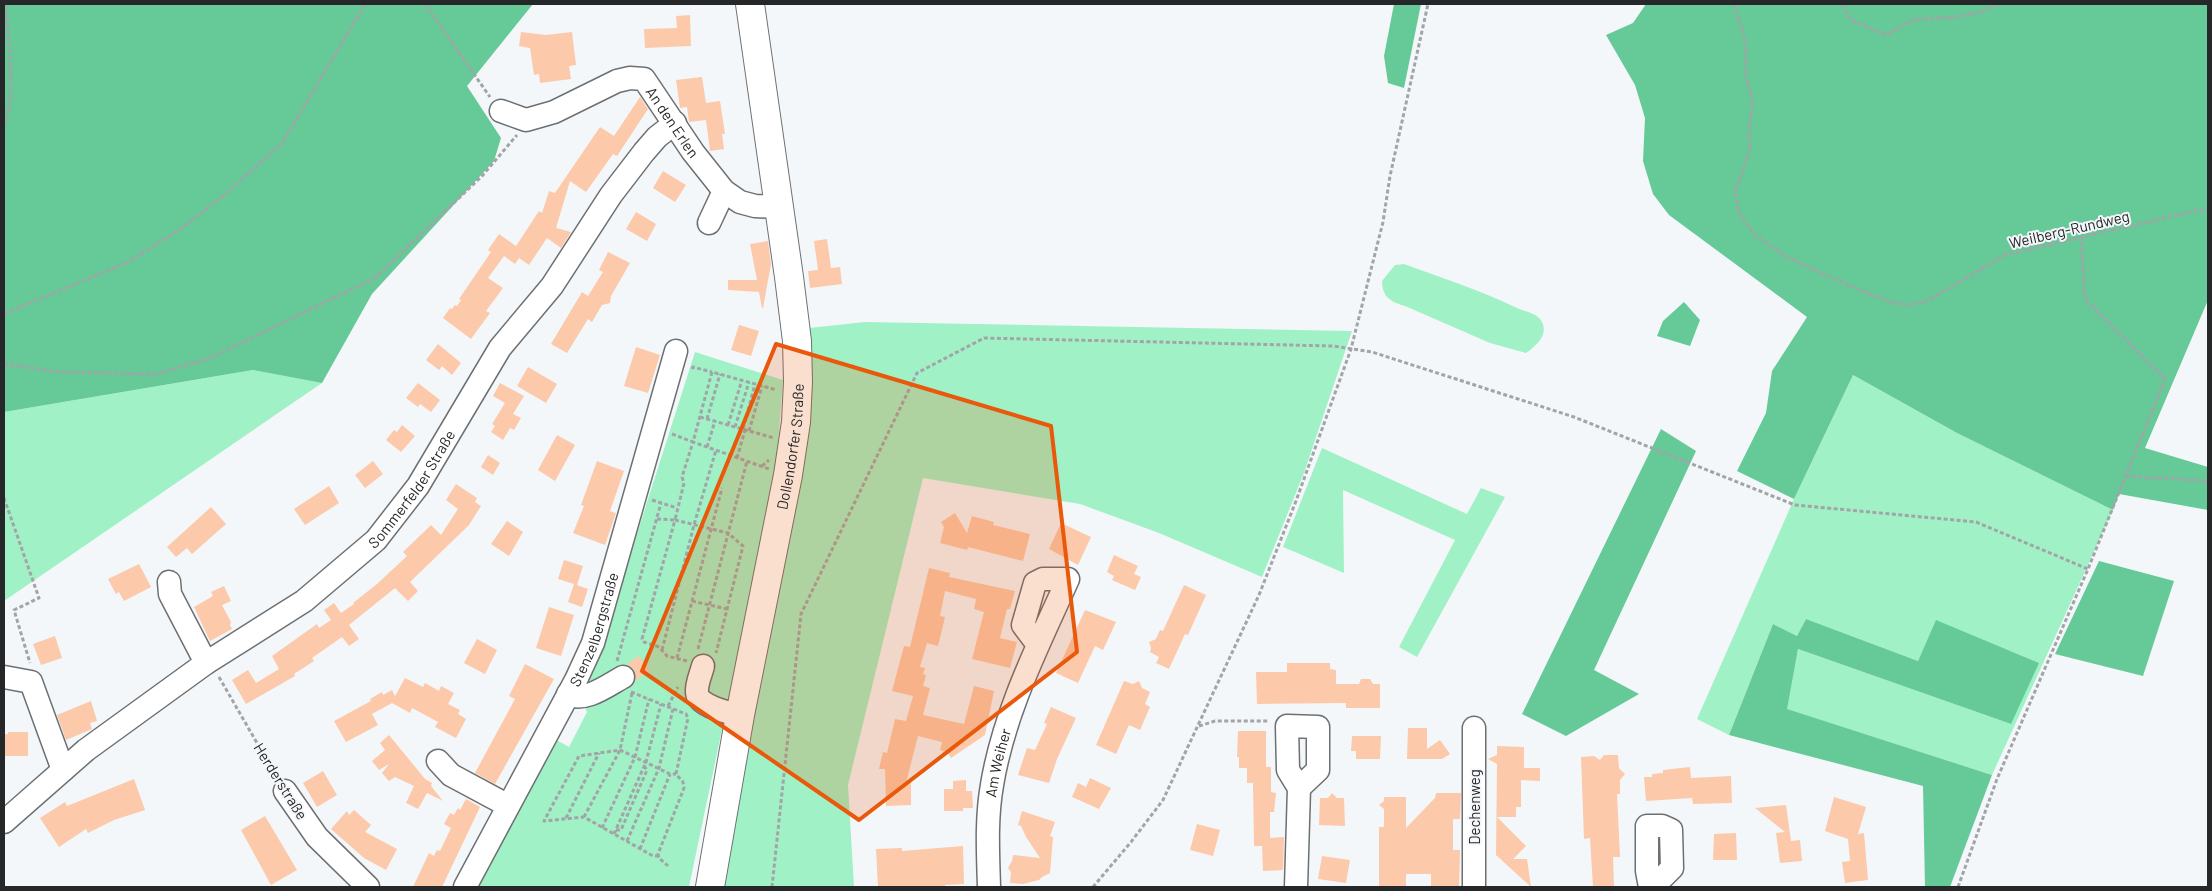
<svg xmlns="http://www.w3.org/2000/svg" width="2212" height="891" font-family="Barlow,sans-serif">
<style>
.green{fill:#a0f2c6}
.forest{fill:#66c998}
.building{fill:#fcc9aa}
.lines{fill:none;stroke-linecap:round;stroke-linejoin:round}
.minor-casing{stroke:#6d7072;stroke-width:25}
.major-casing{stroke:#6d7072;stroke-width:30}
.path{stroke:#a2a4a7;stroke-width:3;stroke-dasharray:4 2.5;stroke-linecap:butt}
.minor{stroke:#fff;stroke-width:22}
.major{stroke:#fff;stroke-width:28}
.marked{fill:#e8590c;fill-opacity:0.2;stroke:#e8590c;stroke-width:4;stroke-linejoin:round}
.labels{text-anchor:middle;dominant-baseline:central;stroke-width:4;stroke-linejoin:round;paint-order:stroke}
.street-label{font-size:15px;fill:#262728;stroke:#f4f7fa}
</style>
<rect width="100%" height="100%" fill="#f4f7fa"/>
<g class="green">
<path d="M1404 264C1443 278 1482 291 1519 309 1525 311 1536 314 1540 319 1551 333 1536 346 1526 353L1490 343 1405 306C1391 302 1382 297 1382 281L1395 265Z"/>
<path d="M865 322 1352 331 1304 473 1262 577 1159 533 1080 504 923 478 848 785 854 887H723L809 328Z"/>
<path d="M695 352 783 380 776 472 689 887H476L553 738 569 747 587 712 579 693 595 665Z"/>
<path d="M253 370 322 383 4 601V412Z"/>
<path d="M1853 375 1957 433 2113 510 1992 775 1786 709 1798 649 2011 724 1936 621 1918 661 1806 619 1797 636 1773 624 1729 735 1697 719 1794 499Z"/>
<path d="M1322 448 1467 514 1481 488 1505 497 1417 657 1399 647 1455 540 1343 490 1344 573 1283 547Z"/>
</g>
<g class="forest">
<path d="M4 4H533L467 86 501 138 494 161 372 294 322 383 253 370 4 412Z"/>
<path d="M1394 4H1421L1404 88 1388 83 1384 56Z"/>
<path d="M1646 4H2208V300L2145 448 2208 467V510L2119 494 2113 510 1957 433 1853 375 1794 499 1737 471 1766 413 1772 371 1807 317 1669 215 1653 194 1643 161 1645 118 1635 85 1606 35 1633 23Z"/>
<path d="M1684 302 1700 320 1690 346 1657 336 1663 321Z"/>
<path d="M1661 429 1696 451 1594 670 1639 694 1566 736 1522 714Z"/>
<path d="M2099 561 2174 581 2143 676 2055 654Z"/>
<path d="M1806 619 1918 661 1936 620 2039 663 2011 724 1798 649 1787 709 1992 775 1950 887H1925L1923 786 1729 735 1773 624 1797 636Z"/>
</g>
<g class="building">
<path d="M690 15 691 46 645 48 644 29 677 28 676 16Z"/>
<path d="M521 32 546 35 572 32 576 65 569 66 571 79 540 83 539 74 534 75 530 48 519 46Z"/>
<path d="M702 77 706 103 720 101 725 134H722L724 149 710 151 706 120 689 122 687 107 680 108 676 80Z"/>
<path d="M640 97 648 109 617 156 613 154 586 192 570 181 556 228 571 232 561 248 547 238 529 265 519 258 515 264 504 256 488 278 503 288 486 311 490 313 471 339 443 318 450 308 452 309 455 305 457 306 461 300 459 299 491 252 488 250 499 234 516 246 539 211 542 213 549 191 555 193 600 127 614 136Z"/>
<path d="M663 171 686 185 675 202 653 188Z"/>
<path d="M636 212 656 224 647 241 626 229Z"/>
<path d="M827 239 831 268 840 267 842 284 810 288 808 271 818 270 814 241Z"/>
<path d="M768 241 771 264 763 308H762L759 292 728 290V280H757L750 244Z"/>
<path d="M608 252 630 263 611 296 610 303 602 305 592 322 588 319 567 353 551 344 582 292 588 296 603 272 599 270Z"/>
<path d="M739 325 759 331 751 356 731 350Z"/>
<path d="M438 344 461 363 452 375 442 366 439 370 426 360Z"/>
<path d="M636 347 660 355 648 393 624 386Z"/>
<path d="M528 367 557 384 546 403 517 386Z"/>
<path d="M418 383 440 400 431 412 420 404 418 407 406 398Z"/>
<path d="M500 383 524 396 513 414 521 418 514 430 510 428 503 440 491 432 495 426 492 424 505 403 493 396Z"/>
<path d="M402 425 415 436 401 452 386 440 394 430 397 432Z"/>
<path d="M557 435 575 445 555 481 538 470Z"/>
<path d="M488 455 500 463 493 475 481 467Z"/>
<path d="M373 461 383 474 365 488 355 475Z"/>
<path d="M597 461 624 471 610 511 616 513 605 545 573 533 584 506 581 505Z"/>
<path d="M456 484 477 498 475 502 481 506 469 525 410 582 418 591 408 601 395 588 349 625 359 639 349 646 342 637 312 658 314 661 294 674 295 676 246 704 232 680 248 670 256 683 279 669 272 656 317 624 319 628 331 620 324 610 334 603 341 613 354 604 353 603 377 584 407 556 403 552 431 525 441 535 458 509 446 500Z"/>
<path d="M329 486 339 503 305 525 294 509Z"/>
<path d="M211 507 226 524 192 554 187 548 176 557 167 547Z"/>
<path d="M955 513 967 533 972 516 994 522 993 525 1030 534 1023 561 968 547 967 550 940 543 944 527 941 522Z"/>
<path d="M507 521 523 532 509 556 491 544Z"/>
<path d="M1061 523 1091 537 1078 565 1049 549Z"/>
<path d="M1114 555 1138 566 1134 574 1141 577 1135 590 1112 580 1114 576 1107 572Z"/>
<path d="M564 560 583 566 577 585 588 589 582 607 568 602 574 584 558 579Z"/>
<path d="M139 564 151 587 124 601 119 592 116 594 108 579Z"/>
<path d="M929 568 950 573 949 577 1015 591 1010 609H1007L1000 638 1017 642 1010 668 972 659 984 612 974 609 976 599 945 591 940 616 945 617 938 646 927 643 920 667 925 668 923 674 926 675 923 686 930 688 923 715 964 724 974 686 994 691 985 735 951 758 948 753 940 750 942 742 918 736 906 783H911V805L886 806 885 769H879L883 752 887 753 895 719 906 721 913 696 892 691 904 646 910 647Z"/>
<path d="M1184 585 1206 595 1188 635 1185 634 1169 669 1156 663 1159 657 1150 652 1151 648 1149 642 1156 639 1160 630 1163 631Z"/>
<path d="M224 586 231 601 222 605 231 622 230 625 232 629 210 641 194 607 213 596 211 592Z"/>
<path d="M549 607 574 615 561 656 536 648Z"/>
<path d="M1085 610 1116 622 1103 650 1095 646 1078 683 1056 673Z"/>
<path d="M55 636 62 658 41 665 33 644Z"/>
<path d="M477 639 497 650 485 674 464 663Z"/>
<path d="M639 656 650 670 635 681V671L626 665Z"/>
<path d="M1287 663H1330V669L1336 670V684H1359L1361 679H1370L1373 684H1380V708H1346V703L1257 704 1256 672H1287Z"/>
<path d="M525 664 554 679 495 784 475 773 515 699 509 696Z"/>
<path d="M405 678 423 687 425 683 439 691 441 686 454 693 448 704 460 710 458 714 466 719 456 738 435 727 438 722 412 708 410 713 392 703 372 714 378 725 346 742 334 721 371 701 370 699 382 692 383 695 392 690 395 696Z"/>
<path d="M1124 681 1133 684 1139 681 1142 688 1150 692 1145 704 1150 707 1140 730 1129 725 1116 754 1096 745Z"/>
<path d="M91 701 97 721 90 723 92 729 66 740 57 715Z"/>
<path d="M1051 707 1076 718 1057 759 1049 783 1018 775 1027 748 1035 750 1047 724 1044 723Z"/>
<path d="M1408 728H1427V749L1440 740 1450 754 1442 759H1407Z"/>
<path d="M1238 731H1266V767H1271V792L1276 793 1274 812H1270V838L1284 837 1283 870 1263 871 1262 846H1254L1253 783H1247V768H1239V757H1237Z"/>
<path d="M8 732H28V756H4V734H8Z"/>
<path d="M389 735 425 779 432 783 431 786 443 801 427 793 418 809 406 803 414 786 395 777 389 781 382 773 389 764 379 770 372 761 385 750 380 743Z"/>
<path d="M1352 736H1381L1380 759H1356V751H1351Z"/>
<path d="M1497 746 1524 747V768H1540V781L1521 780V807H1516V817H1497L1526 846 1513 859H1527L1531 887 1496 855 1497 764 1488 759 1497 755Z"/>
<path d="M1604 755H1618L1619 768 1625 774 1620 780V794H1617L1620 857H1613L1614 887H1593L1590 838 1584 839 1581 757 1594 756 1600 760Z"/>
<path d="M1690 767 1691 778 1731 776 1732 803 1693 804 1692 798 1646 801 1644 777H1652V774L1663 773V770Z"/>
<path d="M323 771 337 795 317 807 303 783Z"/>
<path d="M1090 778 1111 788 1099 809 1072 797 1078 783 1086 787Z"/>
<path d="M134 779 145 810 114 820 88 833 86 829 59 847 40 818 65 802 67 806Z"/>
<path d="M966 780V791H972L973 808H963V811H944V789H953V781Z"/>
<path d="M1332 793 1337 798H1344L1345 826 1319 825 1320 798H1328Z"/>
<path d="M1436 793H1461L1460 819H1453V850H1460L1459 887H1431V874H1406V887H1379V827H1384V809L1379 805 1384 801V797H1406V828L1435 798Z"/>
<path d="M1834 797 1866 807 1858 834 1864 833 1868 880 1845 883 1842 862 1850 861 1848 839 1825 831Z"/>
<path d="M466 799 480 807 442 887H413L429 853 434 856 437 850 440 851 451 828 444 824 450 813 454 815 458 808 460 810Z"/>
<path d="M1786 805 1791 841 1800 840 1802 861 1780 863 1776 833 1785 832 1755 808Z"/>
<path d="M354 810 371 825 365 832 397 849 386 870 364 858 331 829 347 811 349 815Z"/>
<path d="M1022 811 1055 822 1050 836 1053 837 1050 873 1042 877 1039 880 1023 884 1010 883 1011 872 1008 868 1012 861 1013 855 1040 858 1026 837 1021 826 1018 825Z"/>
<path d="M265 816 297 870 271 885 241 830Z"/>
<path d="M1197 824 1220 830 1213 856 1190 850Z"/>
<path d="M1736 833 1737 860H1713L1714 834Z"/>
<path d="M963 846 964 884 945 885V887H878L876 849 902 848V851Z"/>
<path d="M1322 856 1350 860 1346 883 1318 879Z"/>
</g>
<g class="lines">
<defs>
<g id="minor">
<path id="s1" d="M501 111 526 120 554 112 617 81 630 78 644 79 693 152 724 191 740 202 755 206 779 207"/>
<path d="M709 223 724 191"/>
<path d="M169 582 170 594 206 663"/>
<path d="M703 666C701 674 696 684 697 693 698 706 729 713 740 715"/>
<path d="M4 677 31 682 63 770"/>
<path d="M568 694C585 703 608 685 623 677"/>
<path d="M438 761 451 775 507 805"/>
<path d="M285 791 317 837 368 887"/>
<path id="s2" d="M4 822 86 750 206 663 304 601 376 540 418 486 500 348 552 286 611 195 644 152 657 137 675 123"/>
<path d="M1650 886 1660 880 1672 868 1671 830 1662 826H1647V871L1650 887"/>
<path id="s3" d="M465 887 576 680 593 643 676 351"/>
<path id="s4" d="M989 887C988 853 986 819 992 785 1004 712 1038 646 1068 579H1043L1035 583 1023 625 1038 645"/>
<path d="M1296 887 1299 788 1288 770 1287 726 1318 727V770L1299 788"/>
<path d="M1474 887V728"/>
</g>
<g id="major">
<path id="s5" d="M710 887 740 715 788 475 796 422 798 382 797 341 789 277 750 4"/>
</g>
</defs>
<use href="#minor" class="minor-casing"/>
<use href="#major" class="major-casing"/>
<g class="path">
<path d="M425 4 490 97"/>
<path d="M1734 4 1745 40 1746 77 1753 102 1749 129 1750 150 1735 192 1739 213 1755 235 1785 256 1836 280 1893 303 1910 305 1929 300 2005 255 2208 208"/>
<path d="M1842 4 1851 20 1886 35 1913 20 1955 17 1982 12 1997 4"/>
<path d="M4 124C17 103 8 29 5 4"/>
<path d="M4 314 128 262 182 228 223 196 283 142 365 4"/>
<path d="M4 364 60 372 156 374 208 359 375 278 482 176 517 135"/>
<path d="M692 369 693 367 712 372"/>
<path d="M700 417 774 438"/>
<path d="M707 419 720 374"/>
<path d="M728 425 742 380"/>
<path d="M735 427 749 382"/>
<path d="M743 429 755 384"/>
<path d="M749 431 762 386"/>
<path d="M672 434 693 442 712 372 777 390"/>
<path d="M707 447 715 421"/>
<path d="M737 458 745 430"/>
<path d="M762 466 769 460"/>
<path d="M2125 476 2208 481"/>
<path d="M4 498 39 598 14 610 30 663"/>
<path d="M652 500 677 508"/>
<path d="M657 519 675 520 684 483 682 477 693 442 769 469"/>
<path d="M692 601 727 609"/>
<path d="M698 649 747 461"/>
<path d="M662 650 694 525 716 450"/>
<path d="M677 658 722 488"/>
<path d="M617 661 661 503"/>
<path d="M687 661 667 656 659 647 644 642 642 639 675 520 728 533 743 546 716 653"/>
<path d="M219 677 276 776"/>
<path d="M631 692 686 714 688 718 676 774 683 782 684 788 658 854 659 858 668 866"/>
<path d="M668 706 678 687"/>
<path d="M1199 726 1215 721H1269"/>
<path d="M584 817 620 750 632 693"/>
<path d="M566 818 599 753"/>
<path d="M602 828 635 757 649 699"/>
<path d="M616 830H621L647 770 644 766"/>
<path d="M614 834 646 762 661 704"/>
<path d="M627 841 659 768 673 709"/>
<path d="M640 849 670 774"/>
<path d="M659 856H653L584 817 544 821 579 756 620 750 670 774H676"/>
<path d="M772 887 801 614 917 373 984 338 1333 346 1372 352 1574 417 1795 505 1976 522 2088 569"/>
<path d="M1093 887 1131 842 1163 800 1259 595 1296 501 1351 349 1383 222 1390 176 1428 4"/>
<path d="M1958 887 1997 779 2088 569 2165 379 2085 299 2081 237"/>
</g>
<use href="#minor" class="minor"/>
<use href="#major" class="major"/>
</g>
<path class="marked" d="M776 344 1051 426 1077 652 859 820 642 671Z"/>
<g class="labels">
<g class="street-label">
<text stroke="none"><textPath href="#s1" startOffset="205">An den Erlen</textPath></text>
<text transform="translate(2069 229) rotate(-13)">Weilberg-Rundweg</text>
<text stroke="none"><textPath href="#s5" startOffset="448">Dollendorfer Straße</textPath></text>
<text stroke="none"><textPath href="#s2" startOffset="530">Sommerfelder Straße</textPath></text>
<text stroke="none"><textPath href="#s3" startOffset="289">Stenzelbergstraße</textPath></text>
<text stroke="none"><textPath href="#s4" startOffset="125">Am Weiher</textPath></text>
<text transform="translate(281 781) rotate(58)">Herderstraße</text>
<text transform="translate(1474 807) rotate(-90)">Dechenweg</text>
</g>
</g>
<rect width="2212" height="891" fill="none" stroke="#262728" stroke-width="10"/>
</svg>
